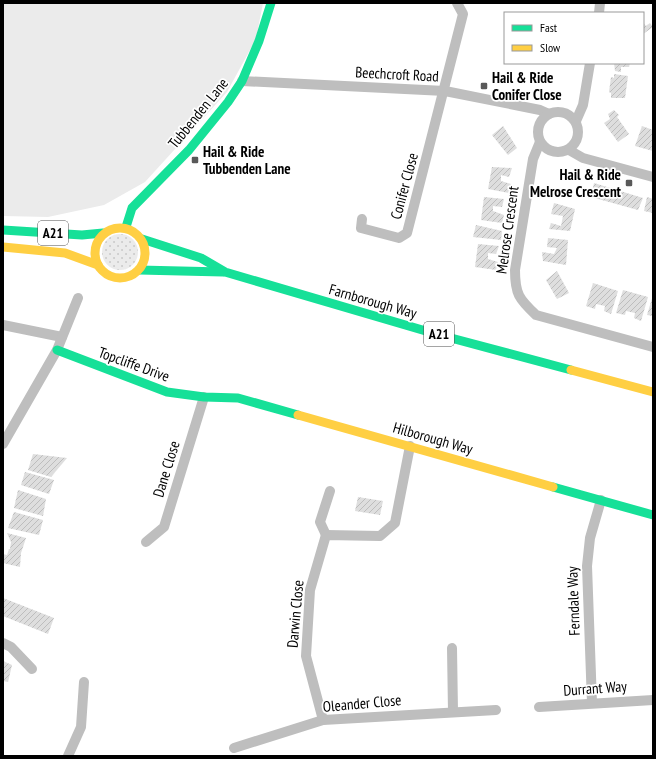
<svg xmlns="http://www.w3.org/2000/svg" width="656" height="759" font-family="'PT Sans Narrow',sans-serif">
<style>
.grass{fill:url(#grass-dots)}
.green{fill:#ebebeb}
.building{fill:url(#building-hatch)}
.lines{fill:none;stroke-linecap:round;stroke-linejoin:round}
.street{stroke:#bebebe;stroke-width:10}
.fast{stroke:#16e098;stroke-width:9}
.slow{stroke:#ffcf43;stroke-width:9}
.poi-dot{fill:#595959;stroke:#fff;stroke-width:1.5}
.labels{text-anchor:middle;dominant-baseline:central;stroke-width:3.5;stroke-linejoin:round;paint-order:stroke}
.shield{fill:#fff;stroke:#4c4c4c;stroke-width:1}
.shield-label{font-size:14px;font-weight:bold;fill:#000}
.street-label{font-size:15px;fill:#000;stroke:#fff}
.poi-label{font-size:15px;font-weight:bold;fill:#000;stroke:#fff;text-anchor:start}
</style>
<defs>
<pattern id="grass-dots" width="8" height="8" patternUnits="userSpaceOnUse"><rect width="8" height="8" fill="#ebebeb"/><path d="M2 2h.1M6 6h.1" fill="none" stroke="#c8c8c8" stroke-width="1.8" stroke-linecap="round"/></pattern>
<pattern id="building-hatch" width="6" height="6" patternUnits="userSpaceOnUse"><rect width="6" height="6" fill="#dedede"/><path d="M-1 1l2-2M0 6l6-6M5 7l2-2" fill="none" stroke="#bdbdbd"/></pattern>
</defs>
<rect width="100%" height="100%" fill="#fff"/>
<circle class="grass" cx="120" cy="252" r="18"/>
<path class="green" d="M3 3H263L256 39 227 92 145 182 104 205 48 217 3 216Z"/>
<g class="building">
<path d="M643 22 646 26 650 23 653 27 643 34Z"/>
<path d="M614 63H630L629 67H621V72L615 71Z"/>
<path d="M614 74 628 76 625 98H611V93L609 92 611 77 614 78Z"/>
<path d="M614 110 619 115 617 117 629 134 618 142 604 123 610 119 608 114Z"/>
<path d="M503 126 517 148 508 155 492 135Z"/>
<path d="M642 126 653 130V151L635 146Z"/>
<path d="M492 167 512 168 509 177 501 175V181L511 184 509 193 488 189Z"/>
<path d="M594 183 643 198 638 210 591 197Z"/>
<path d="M484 197 504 199 502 207 493 206V211L504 215 502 223 481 220Z"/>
<path d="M647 197 653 199V213L644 211Z"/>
<path d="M554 203 575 209 570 231 549 229 551 223 561 226 563 216 551 214Z"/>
<path d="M476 225 502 231 501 240 473 237Z"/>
<path d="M548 238 568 240 566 265 543 261 542 252 554 254 557 248 547 247Z"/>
<path d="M478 244 499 246 496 254 488 253V259L498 262 496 270 475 267Z"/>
<path d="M557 271 569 293 557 299 546 280Z"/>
<path d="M593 283 618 291 611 314 604 311 605 306 596 304 595 309 586 306Z"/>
<path d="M623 290 648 297 641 321 634 318 635 313 626 311 625 315 616 313Z"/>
<path d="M653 295V316L647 315Z"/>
<path d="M33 454 67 458 51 477 28 470Z"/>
<path d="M25 472 54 480 49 494 21 485Z"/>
<path d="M18 490 46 499 43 516 14 508Z"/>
<path d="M358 497 383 501 380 515 355 511Z"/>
<path d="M14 512 43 520 39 535 8 528Z"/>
<path d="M7 533 26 538 21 553 20 567 3 563V554L7 555 9 549H10L11 542Z"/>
<path d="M3 598 54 618 48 634 3 616Z"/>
<path d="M3 661 12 665 8 682 3 681Z"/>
</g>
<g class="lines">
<g class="street">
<path d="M599 13 600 3"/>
<path d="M242 81 445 91 540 110 549 114"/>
<circle cx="558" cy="132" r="20"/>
<path d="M576 121 583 105 590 63"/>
<path d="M540 142 533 159 515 270C515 294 519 299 536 315L653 347"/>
<path d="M569 150 583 158 653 177"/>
<path d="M362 219 361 228 399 238 407 233 463 14 457 3"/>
<path d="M3 325 62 337"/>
<path d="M3 444 57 350 78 298"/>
<path d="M326 535 320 522 330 491"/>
<path d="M146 542 164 527 204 397"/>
<path d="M3 643 11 647 32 669"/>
<path d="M452 648 453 712"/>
<path d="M592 703 587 566 590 538 601 500"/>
<path d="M539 707 653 700"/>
<path d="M323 720 306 656 310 590 326 535 380 536 395 523 410 446"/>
<path d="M234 748 323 720 496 710"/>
<path d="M68 756 81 727 84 682"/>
</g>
<g class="fast">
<path d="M126 227 132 208 189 150 228 102 242 81 259 41 271 3"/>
<path d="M3 230 82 235 103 233"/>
<path d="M142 239 201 258 225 272 436 334 571 370"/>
<path d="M139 270 223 272"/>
<path d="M57 350 167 392 204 397 238 398 298 415"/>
<path d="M553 487 653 515"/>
</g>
<g class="slow">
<circle cx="120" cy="253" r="25"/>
<path d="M3 247 65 253 98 265"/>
<path d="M571 370 653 392"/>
<path d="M298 415 553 487"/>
</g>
</g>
<g class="poi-dot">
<rect x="480" y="82" width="8" height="8" rx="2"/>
<rect x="191" y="156" width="8" height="8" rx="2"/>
<rect x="625" y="179" width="8" height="8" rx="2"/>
</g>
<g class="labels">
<g class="shield">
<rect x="38" y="221" width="30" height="24" rx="3"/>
<rect x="424" y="322" width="30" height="24" rx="3"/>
</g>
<g class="shield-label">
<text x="53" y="233">A21</text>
<text x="439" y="334">A21</text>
</g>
<g class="street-label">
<text transform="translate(397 74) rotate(3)">Beechcroft Road</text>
<text transform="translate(198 113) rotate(-51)">Tubbenden Lane</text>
<text transform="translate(404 186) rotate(-75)">Conifer Close</text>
<text transform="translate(507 230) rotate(-82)">Melrose Crescent</text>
<text transform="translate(373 301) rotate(16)">Farnborough Way</text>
<text transform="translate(134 364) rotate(20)">Topcliffe Drive</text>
<text transform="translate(433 438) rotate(16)">Hilborough Way</text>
<text transform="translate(166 469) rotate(-73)">Dane Close</text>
<text transform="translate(573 601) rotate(-92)">Ferndale Way</text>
<text transform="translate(295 614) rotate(-85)">Darwin Close</text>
<text transform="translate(595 688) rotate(-4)">Durrant Way</text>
<text transform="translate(362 703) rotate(-5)">Oleander Close</text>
</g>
<g class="poi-label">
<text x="492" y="77">Hail &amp; Ride<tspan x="492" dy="17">Conifer Close</tspan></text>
<text x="203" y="151">Hail &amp; Ride<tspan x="203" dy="17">Tubbenden Lane</tspan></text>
<text x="621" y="174" text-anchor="end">Hail &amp; Ride<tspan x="621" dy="17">Melrose Crescent</tspan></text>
</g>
</g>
<rect width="656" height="759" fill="none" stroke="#000000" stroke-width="8"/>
<rect x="504" y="12" width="140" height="52" fill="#ffffff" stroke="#999999"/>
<rect x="512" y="25" width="20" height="6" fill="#16e098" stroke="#999999"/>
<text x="540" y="32" font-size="12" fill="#000000">Fast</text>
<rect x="512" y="45" width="20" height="6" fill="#ffcf43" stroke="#999999"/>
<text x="540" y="52" font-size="12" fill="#000000">Slow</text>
</svg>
